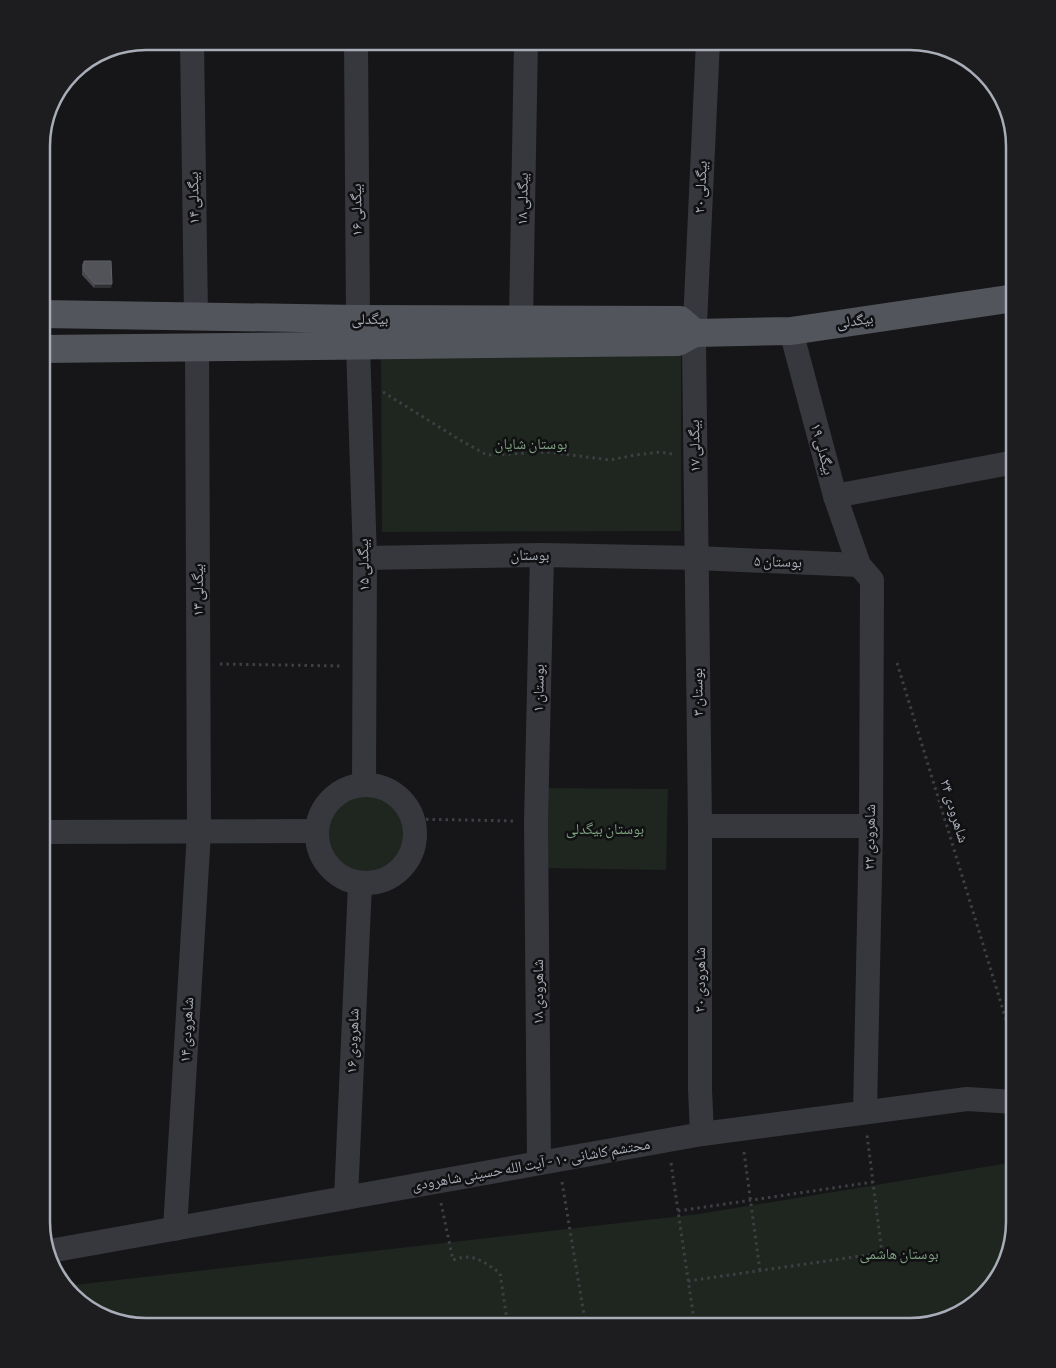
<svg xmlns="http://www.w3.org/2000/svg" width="1056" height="1368" font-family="'Sofia Sans Condensed','Noto Naskh Arabic',sans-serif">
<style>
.green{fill:#1e261f}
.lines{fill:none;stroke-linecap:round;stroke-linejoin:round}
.path{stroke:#3d3f44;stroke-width:3;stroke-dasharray:2.5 4;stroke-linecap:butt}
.minor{stroke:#37383d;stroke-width:24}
.major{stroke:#53555c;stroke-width:28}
.wall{fill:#47494d}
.shaded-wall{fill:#2f3033}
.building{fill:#525359;stroke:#5f6168}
.labels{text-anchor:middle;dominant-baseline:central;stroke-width:5;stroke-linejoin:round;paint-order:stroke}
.street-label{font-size:15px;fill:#a8adb8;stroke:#111113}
.park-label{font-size:15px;fill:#7fa381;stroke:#111113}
.rim{fill:none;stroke:#a8adb8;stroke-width:2.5}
</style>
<rect width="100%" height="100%" fill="#161618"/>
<g class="green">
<path d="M681 355V531L382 532 381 357Z"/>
<path d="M544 788 668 789 666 870 543 868Z"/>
<circle cx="366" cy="834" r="41"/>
<path d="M1015 1162V1223L1001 1274 968 1309 911 1327H145L94 1313 65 1286 699 1214Z"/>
</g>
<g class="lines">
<g class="path">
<path d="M383 392 460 440 487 455 548 452 610 460 635 455 660 452 672 454"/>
<path d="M897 663 1015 1049"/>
<path d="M220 664 341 666"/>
<path d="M413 819 513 821"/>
<path d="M744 1152 760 1271"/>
<path d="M671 1163 695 1327"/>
<path d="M562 1182 586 1327"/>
<path d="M441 1203 453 1260C473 1252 484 1262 500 1273L508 1327"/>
<path d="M678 1211 873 1182"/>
<path d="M688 1281 882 1253 867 1135"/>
</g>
<g class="minor">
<path d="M192 41 196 316"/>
<path d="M356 41 358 319"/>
<path d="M521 319 526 41"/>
<path d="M791 331 835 496 859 565 872 580 871 826 865 1112"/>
<path d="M358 346 365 558 364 784"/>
<path d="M835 496 1015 462"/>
<path d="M365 558 542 555 696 558 859 565"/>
<circle cx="366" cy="834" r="49"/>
<path d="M700 826H871"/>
<path d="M41 832 317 831"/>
<path d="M702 1134 700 1089V826L694 345 708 41"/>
<path d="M539 1163 536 822 542 555"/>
<path d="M346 1198 360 884"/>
<path d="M175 1229 199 832 197 348"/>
<path d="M50 1251 702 1134 967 1099 1015 1102"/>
</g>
<g class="major">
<path d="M41 314 358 319 680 320 695 333"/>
<path d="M41 349 678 342 695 333 791 331 1015 298"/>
</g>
</g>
<path class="wall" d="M84 261 111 288H94L82 275V265Z"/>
<path class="shaded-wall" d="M95 284H112L111 288H94Z"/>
<path class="building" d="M84 261H111L112 284H95L84 271Z"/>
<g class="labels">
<g class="street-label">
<text transform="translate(701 187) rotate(-87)">بیگدلی ۲۰</text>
<text transform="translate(194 198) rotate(-91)">بیگدلی ۱۴</text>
<text transform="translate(523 199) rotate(-89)">بیگدلی ۱۸</text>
<text transform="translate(357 210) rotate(-91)">بیگدلی ۱۶</text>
<text x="370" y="319">بیگدلی</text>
<text transform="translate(855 321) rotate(-8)">بیگدلی</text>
<text transform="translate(695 446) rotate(-91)">بیگدلی ۱۷</text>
<text transform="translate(822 449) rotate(75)">بیگدلی ۱۹</text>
<text x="530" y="555">بوستان</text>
<text transform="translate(778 562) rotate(2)">بوستان ۵</text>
<text transform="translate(364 565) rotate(-91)">بیگدلی ۱۵</text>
<text transform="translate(198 590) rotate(-90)">بیگدلی ۱۳</text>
<text transform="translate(539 688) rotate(-89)">بوستان ۱</text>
<text transform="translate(698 692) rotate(-91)">بوستان ۳</text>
<text transform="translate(954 811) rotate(73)">شاهرودی ۲۴</text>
<text transform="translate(870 837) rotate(-89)">شاهرودی ۲۲</text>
<text transform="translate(700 980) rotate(-90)">شاهرودی ۲۰</text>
<text transform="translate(538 992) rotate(-90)">شاهرودی ۱۸</text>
<text transform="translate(187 1030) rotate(-87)">شاهرودی ۱۴</text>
<text transform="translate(353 1041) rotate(-88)">شاهرودی ۱۶</text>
<text transform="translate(531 1165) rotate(-10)">محتشم کاشانی ۱۰ - آیت الله حسینی شاهرودی</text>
</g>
<g class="park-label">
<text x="531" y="444">بوستان شایان</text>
<text x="605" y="829">بوستان بیگدلی</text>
<text x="899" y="1254">بوستان هاشمی</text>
</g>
</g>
<path d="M0 0H1056V1368H0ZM146 50H910A96 96 0 0 1 1006 146V1222A96 96 0 0 1 910 1318H146A96 96 0 0 1 50 1222V146A96 96 0 0 1 146 50Z" fill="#1d1d20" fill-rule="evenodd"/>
<path class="rim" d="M146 50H910A96 96 0 0 1 1006 146V1222A96 96 0 0 1 910 1318H146A96 96 0 0 1 50 1222V146A96 96 0 0 1 146 50Z"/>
</svg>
